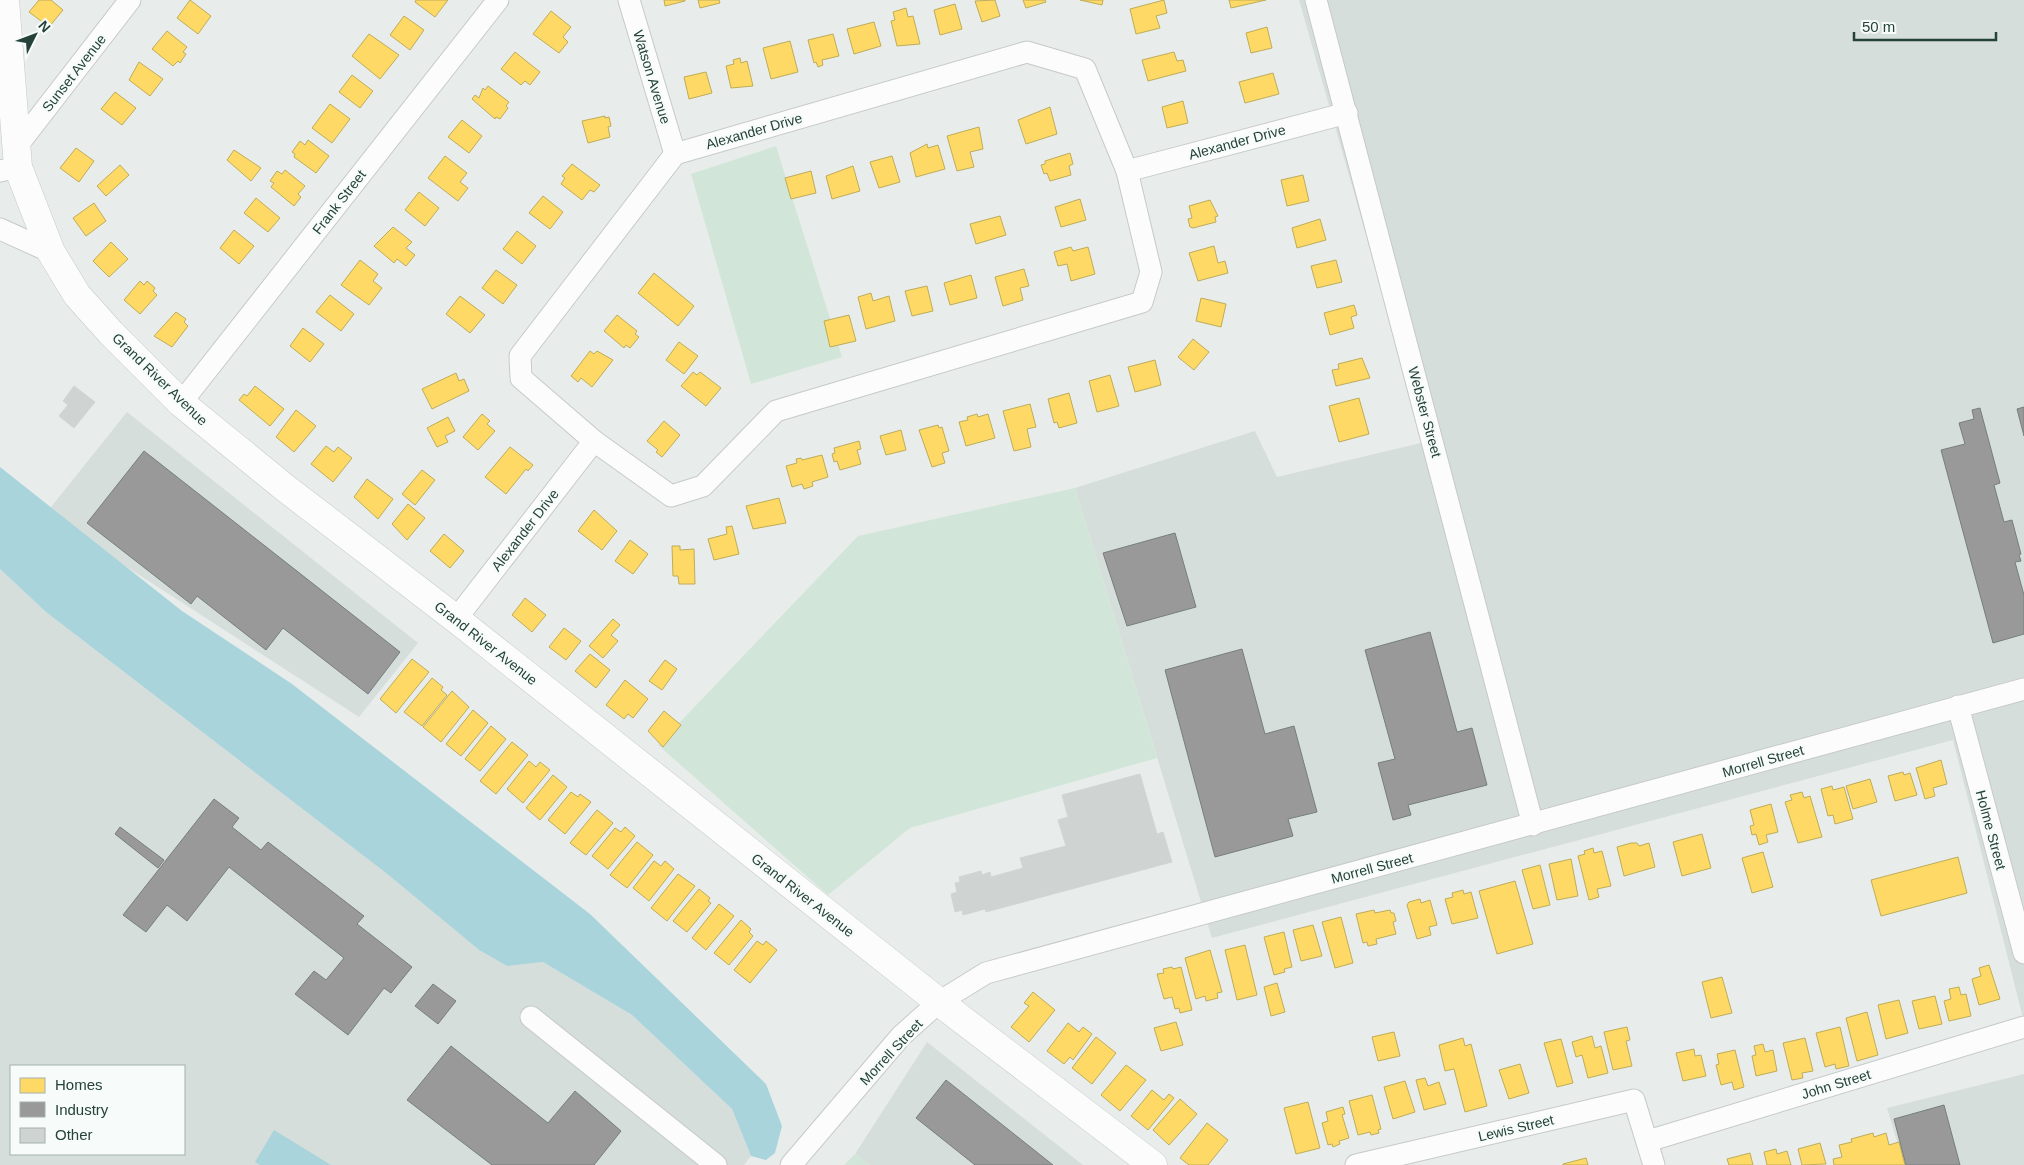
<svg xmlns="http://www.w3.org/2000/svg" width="2024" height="1165" font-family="Arial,sans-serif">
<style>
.built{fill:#d6dedb;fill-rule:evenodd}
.green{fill:#d1e6d8}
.water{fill:#a9d4db}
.homes{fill:#ffd966;stroke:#bdac59}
.industry{fill:#999;stroke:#767f7c}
.building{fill:#cfd4d2;stroke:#d1d6d4}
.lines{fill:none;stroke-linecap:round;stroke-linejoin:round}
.street-casing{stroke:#c5cac8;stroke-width:23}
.secondary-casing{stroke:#c3cbc8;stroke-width:29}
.street{stroke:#fcfcfc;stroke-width:21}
.secondary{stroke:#fcfcfc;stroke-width:28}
.labels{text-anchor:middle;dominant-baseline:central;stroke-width:5;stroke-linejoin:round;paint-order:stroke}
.street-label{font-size:14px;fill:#24423a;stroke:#f7fbf9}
</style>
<rect width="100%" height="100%" fill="#e8edeb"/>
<g class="built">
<path d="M1299 0H2024V1022L1953 740 1212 938 1075 488 1255 431 1277 477 1425 442Z"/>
<path d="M127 412 418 643 359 717 113 558 47 512Z"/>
<path d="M0 569 46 612 386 873 479 950 507 966 543 962 632 1015 732 1109 751 1156 744 1165H0ZM11 1066H184V1154H11Z"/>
<path d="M927 1042 1083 1165H869L855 1154Z"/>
<path d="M2024 1074V1165H1904L1887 1108Z"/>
</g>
<g class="green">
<path d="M776 146 842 357 751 384 691 174Z"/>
<path d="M1075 488 1157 758 910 828 828 895 658 745 858 536Z"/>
<path d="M855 1154 869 1165H844Z"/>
</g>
<g class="water">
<path d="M0 467 182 611 292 684 590 914 766 1084 782 1126 775 1153 766 1160 751 1156 732 1109 632 1015 543 962 507 966 479 950 386 873 46 612 0 569Z"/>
<path d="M274 1130 331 1165H260L255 1162Z"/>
</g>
<g class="homes">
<path d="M39 0H51L63 10 49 27 29 12Z"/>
<path d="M190 0 211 16 198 34 177 18Z"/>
<path d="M416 0H448L435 17 415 2Z"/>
<path d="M664 0H685V1L665 6Z"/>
<path d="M698 0H719L720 3 700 8Z"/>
<path d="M995 0 1000 16 982 22 975 1Z"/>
<path d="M1023 0H1045L1046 2 1026 8Z"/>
<path d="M1080 0H1103L1102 5Z"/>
<path d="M1164 0 1167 13 1156 16 1160 28 1136 34 1130 9Z"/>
<path d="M1229 0H1266L1231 8Z"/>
<path d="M955 4 962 29 940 35 934 10Z"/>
<path d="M906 8 908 17 913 16 920 44 897 46 891 21 895 20 893 12Z"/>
<path d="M551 11 571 27 563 37 568 42 559 53 533 34Z"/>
<path d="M404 16 424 30 410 50 390 35Z"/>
<path d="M874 22 881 46 854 54 847 29Z"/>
<path d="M1267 27 1272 48 1251 53 1246 33Z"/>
<path d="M167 31 187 47 183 52 186 54 180 63 178 61 173 66 152 49Z"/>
<path d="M369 34 399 55 380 79 352 56Z"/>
<path d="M833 34 839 56 822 60 823 65 818 67 816 62 814 63 808 40Z"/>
<path d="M790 41 798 72 771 79 763 48Z"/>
<path d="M515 52 540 72 530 85 525 81 521 85 501 69Z"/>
<path d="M1174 52 1177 61 1183 60 1186 71 1148 81 1142 60Z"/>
<path d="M740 58 741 63 747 61 753 86 731 88 726 66 734 64 733 60Z"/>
<path d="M139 62 163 79 150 96 129 80Z"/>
<path d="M706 72 712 93 689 99 684 77Z"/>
<path d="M1273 73 1279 94 1245 103 1239 82Z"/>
<path d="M352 75 373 91 360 108 339 92Z"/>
<path d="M488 86 509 102 506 106 508 108 500 119 496 117 495 119 472 99 475 95 479 98 483 88 485 90Z"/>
<path d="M115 92 136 108 122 125 101 109Z"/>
<path d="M1183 101 1188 123 1167 128 1162 107Z"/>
<path d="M330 104 350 119 332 143 312 128Z"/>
<path d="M1050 107 1057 134 1026 144 1018 120Z"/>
<path d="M605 116V118L609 117 611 126 608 127 610 137 588 143 582 121Z"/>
<path d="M462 120 482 136 469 153 448 137Z"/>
<path d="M979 127 983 149 970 152 974 167 957 171 947 136Z"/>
<path d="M308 140 329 156 316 173 294 157 295 154 292 152 300 141 305 145Z"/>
<path d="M927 144 928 148 938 145 945 169 916 177 910 153Z"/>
<path d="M76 148 94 161 79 182 60 168Z"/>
<path d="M234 150 261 168 251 181 227 160Z"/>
<path d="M1070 153 1073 164 1069 166 1071 175 1050 181 1047 173 1044 174 1041 165 1045 164V161Z"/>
<path d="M445 156 467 173 460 182 468 188 458 201 428 178Z"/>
<path d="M892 156 900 182 879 188 870 162Z"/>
<path d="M572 164 600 185 594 192 590 190 582 200 561 184 565 178 562 176Z"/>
<path d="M120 165 129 175 106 196 97 186Z"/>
<path d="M853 166 860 191 832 199 826 176Z"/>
<path d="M285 170 305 186 298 194 301 197 294 206 271 187 274 183 270 181 277 171 282 174Z"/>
<path d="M811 171 816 193 791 199 785 178Z"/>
<path d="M1303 175 1309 201 1287 206 1281 180Z"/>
<path d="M419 192 439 208 425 226 405 210Z"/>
<path d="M543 196 563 212 550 229 529 213Z"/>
<path d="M256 198 280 218 268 232 244 213Z"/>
<path d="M1080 199 1086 220 1061 227 1055 207Z"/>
<path d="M1210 200 1218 216 1215 217 1216 222 1193 228 1190 227 1188 219 1192 218 1189 206Z"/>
<path d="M94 203 106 221 86 236 73 218Z"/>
<path d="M1000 216 1006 235 976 244 970 224Z"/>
<path d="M1320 219 1326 240 1297 248 1292 228Z"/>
<path d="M393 227 412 242 406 248 415 255 406 266 397 259 394 263 374 246Z"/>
<path d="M234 230 254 246 239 264 220 248Z"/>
<path d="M517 231 536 246 522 264 503 249Z"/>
<path d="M111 242 128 259 109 277 93 261Z"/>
<path d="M1214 246 1218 263 1225 261 1228 273 1198 281 1189 253Z"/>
<path d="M1071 247 1073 251 1088 247 1095 274 1071 281 1067 264 1058 266 1054 252Z"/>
<path d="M360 260 378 274 373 281 382 288 369 305 341 285Z"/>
<path d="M1336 260 1342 282 1317 288 1311 266Z"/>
<path d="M1024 269 1029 286 1020 288 1023 300 1003 306 995 277Z"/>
<path d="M496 270 517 285 503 304 482 288Z"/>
<path d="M654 273 694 306 678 326 638 293Z"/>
<path d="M971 275 977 298 950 305 944 283Z"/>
<path d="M140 281 144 285 147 281 155 288 153 291 157 295 140 314 124 300Z"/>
<path d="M927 286 933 311 912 316 905 291Z"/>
<path d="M871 293 873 301 889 296 895 321 866 329 858 297Z"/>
<path d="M330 295 354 314 341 331 316 312Z"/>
<path d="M460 296 485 315 470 333 446 314Z"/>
<path d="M1201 298 1226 304 1221 327 1196 321Z"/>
<path d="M1354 305 1357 315 1351 317 1354 328 1330 335 1324 313Z"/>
<path d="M176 312 186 319 184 322 188 326 172 347 154 336Z"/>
<path d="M617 315 637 331 635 334 639 337 630 348 626 345 624 348 604 331Z"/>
<path d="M849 315 856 341 830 347 824 321Z"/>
<path d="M303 328 324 344 310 362 290 346Z"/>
<path d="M1193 339 1209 352 1194 370 1178 357Z"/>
<path d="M679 342 698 356 684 374 666 360Z"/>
<path d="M590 351 594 354 597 351 613 360 592 387 581 378 578 382 571 376Z"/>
<path d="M1362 358 1370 378 1336 386 1332 370 1339 369 1338 364Z"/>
<path d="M1155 360 1161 385 1135 392 1128 367Z"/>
<path d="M693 372 697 375 700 372 721 388 706 406 681 386Z"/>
<path d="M456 373 459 381 464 379 469 391 432 409 422 389Z"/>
<path d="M1110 375 1119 406 1097 412 1089 381Z"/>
<path d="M255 386 284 409 270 426 239 400 244 394 247 396Z"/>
<path d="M1069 393 1077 423 1059 428 1057 422 1054 423 1048 399Z"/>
<path d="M1359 398 1369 434 1339 442 1329 406Z"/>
<path d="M1030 404 1036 427 1027 429 1031 447 1014 451 1003 411Z"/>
<path d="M296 410 316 426 294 452 276 437Z"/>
<path d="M482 414 490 421 487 424 495 431 478 450 463 437Z"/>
<path d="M977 414 978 417 988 414 995 438 966 446 959 422 968 420 967 417Z"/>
<path d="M448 417 455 431 445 436 448 442 437 447 427 428Z"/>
<path d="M664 421 680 435 662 457 656 452 658 450 647 441Z"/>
<path d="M938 425 939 428 942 427 949 451 942 453 945 463 932 467 919 430Z"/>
<path d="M901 430 906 450 886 455 880 436Z"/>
<path d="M859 441 861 449 857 450 861 464 840 470 837 461 834 462 832 454 835 453 834 448Z"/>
<path d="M326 446 334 452 338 447 352 458 333 482 311 464Z"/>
<path d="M510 447 533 465 528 471 526 469 506 494 485 477Z"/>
<path d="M822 455 828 477 812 482 813 486 804 489 802 484 792 487 786 466 797 463 796 459 801 458 802 460Z"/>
<path d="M422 470 435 480 415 505 402 494Z"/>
<path d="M367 479 393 499 378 519 354 497Z"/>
<path d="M779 498 786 523 753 529 746 506Z"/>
<path d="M408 504 425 518 407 540 392 524Z"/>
<path d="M594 510 617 531 602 550 578 531Z"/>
<path d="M732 526 739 554 714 560 708 539 727 534 726 527Z"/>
<path d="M444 534 464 551 450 568 430 551Z"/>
<path d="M630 540 648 554 633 574 615 561Z"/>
<path d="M672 546H680V550L694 549 695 584H679L678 576H673Z"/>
<path d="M525 598 546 615 532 632 512 615Z"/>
<path d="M613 619 620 625 611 635 618 641 603 658 589 646Z"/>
<path d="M564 628 581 641 566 660 549 647Z"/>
<path d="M590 654 610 670 596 688 575 671Z"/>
<path d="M412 659 429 672 396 713 380 699Z"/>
<path d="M665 660 677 669 662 690 649 681Z"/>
<path d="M432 678 443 687 441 690 447 695 422 726 404 712Z"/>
<path d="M625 680 648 699 633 718 628 714 624 719 606 705Z"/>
<path d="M452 691 469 707 441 742 423 727Z"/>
<path d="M473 710 488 723 461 756 446 744Z"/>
<path d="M664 711 681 725 663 747 648 731Z"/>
<path d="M491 726 506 739 480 771 465 759Z"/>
<path d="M512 742 528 755 496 794 480 781Z"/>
<path d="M1941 760 1947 784 1933 788 1935 796 1925 799 1916 768Z"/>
<path d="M529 761 536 767 540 762 550 770 523 803 507 789Z"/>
<path d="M1903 772 1904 775 1910 773 1917 795 1895 801 1888 776Z"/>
<path d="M553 775 567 787 540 820 526 808Z"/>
<path d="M1870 779 1877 802 1853 809 1846 786Z"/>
<path d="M1832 786 1833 790 1844 787 1853 819 1835 824 1833 815 1828 816 1821 789Z"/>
<path d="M571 792 578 797 580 794 591 802 565 834 548 820Z"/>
<path d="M1802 792 1804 798 1810 796 1822 837 1798 843 1785 802 1792 800 1790 795Z"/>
<path d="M1771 804 1778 832 1766 835 1768 842 1759 845 1756 834 1752 835 1750 826 1754 825 1750 810Z"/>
<path d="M597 810 613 823 586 855 570 843Z"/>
<path d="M625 827 635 836 608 869 592 856 615 828 621 832Z"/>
<path d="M1702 834 1711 868 1682 876 1673 842Z"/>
<path d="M637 842 653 855 627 888 610 875Z"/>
<path d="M1631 843H1637L1639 846 1649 843 1655 867 1624 876 1617 847Z"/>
<path d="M1593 848 1594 853 1602 851 1611 886 1597 889 1599 897 1589 900 1578 856 1585 854 1584 851Z"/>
<path d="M1763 852 1773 887 1752 893 1742 858Z"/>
<path d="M1958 857 1967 893 1881 916 1871 880Z"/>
<path d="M1571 859 1578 896 1557 900 1549 864Z"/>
<path d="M654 861 661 866 665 861 674 869 649 901 633 888Z"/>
<path d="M1540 865 1550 905 1533 909 1522 870Z"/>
<path d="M678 874 695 886 667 921 651 908Z"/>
<path d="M1515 881 1533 944 1497 954 1479 891Z"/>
<path d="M699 889 710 898 708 901 711 903 687 932 673 921Z"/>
<path d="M1463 890 1464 894 1471 892 1478 918 1452 924 1445 899 1453 897 1452 893Z"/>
<path d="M1420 899 1421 903 1430 900 1437 925 1429 927 1431 935 1417 939 1407 905 1409 902Z"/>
<path d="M719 904 734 916 706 950 692 938Z"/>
<path d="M1374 910 1375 913 1390 910 1391 913H1394L1396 921 1393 922 1396 934 1376 939 1377 944 1368 946 1367 942 1363 943 1356 914Z"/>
<path d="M1341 917 1353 963 1335 968 1322 922Z"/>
<path d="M741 920 751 929 749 932 753 936 729 965 714 953Z"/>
<path d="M1313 925 1322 956 1301 961 1293 930Z"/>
<path d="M1284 932 1292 967 1284 969 1285 972 1274 975 1264 937Z"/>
<path d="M757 941 763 945 766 941 777 950 750 983 734 970Z"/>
<path d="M1245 945 1257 995 1237 1000 1225 950Z"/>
<path d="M1210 950 1222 992 1217 993 1218 998 1206 1001 1205 996 1196 999 1185 958Z"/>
<path d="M1989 965 2000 999 1979 1005 1972 979 1981 976 1979 968Z"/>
<path d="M1172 967 1173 969 1181 967 1192 1010 1180 1013 1179 1008 1175 1009 1172 997 1164 999 1157 974 1164 973 1163 969Z"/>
<path d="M1722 977 1732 1013 1711 1018 1702 982Z"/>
<path d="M1277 983 1285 1012 1271 1016 1264 987Z"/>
<path d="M1959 987 1961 995 1966 994 1971 1016 1949 1021 1944 1001 1951 999 1949 989Z"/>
<path d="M1033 992 1055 1010 1029 1042 1011 1027 1029 1006 1024 1003Z"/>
<path d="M1935 996 1942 1024 1919 1029 1912 1001Z"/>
<path d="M1899 1000 1908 1033 1886 1039 1878 1005Z"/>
<path d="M1867 1012 1878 1055 1857 1061 1846 1018Z"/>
<path d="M1176 1022 1183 1045 1161 1051 1154 1028Z"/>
<path d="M1068 1023 1079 1032 1083 1027 1092 1034 1073 1060 1070 1057 1064 1064 1047 1051Z"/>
<path d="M1627 1027 1630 1040 1626 1041 1632 1066 1613 1070 1604 1032Z"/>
<path d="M1840 1027 1849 1066 1836 1069 1835 1064 1825 1067 1816 1033Z"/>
<path d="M1394 1032 1400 1056 1378 1061 1372 1037Z"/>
<path d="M1592 1036 1595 1048 1601 1046 1608 1073 1588 1078 1582 1055 1576 1057 1572 1042Z"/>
<path d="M1096 1037 1116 1053 1092 1084 1072 1068Z"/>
<path d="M1463 1038 1465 1046 1471 1044 1487 1106 1465 1112 1454 1069 1445 1071 1439 1045Z"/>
<path d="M1805 1038 1813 1071 1802 1073 1803 1078 1792 1080 1783 1043Z"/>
<path d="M1561 1039 1573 1083 1557 1087 1544 1043Z"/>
<path d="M1763 1044 1765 1052 1773 1050 1777 1071 1756 1076 1752 1056 1756 1055 1754 1046Z"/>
<path d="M1694 1049 1695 1056 1701 1055 1706 1076 1683 1081 1676 1053Z"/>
<path d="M1735 1050 1744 1087 1734 1090 1732 1082 1721 1085 1716 1065 1719 1064 1717 1054Z"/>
<path d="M1520 1064 1529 1093 1509 1099 1499 1070Z"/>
<path d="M1126 1065 1146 1080 1120 1111 1101 1095Z"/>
<path d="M1425 1078 1428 1086 1439 1082 1446 1104 1424 1110 1416 1080Z"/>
<path d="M1405 1081 1415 1112 1393 1119 1384 1087Z"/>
<path d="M1152 1090 1164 1100 1169 1094 1174 1098 1148 1130 1131 1116Z"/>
<path d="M1372 1095 1381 1129 1378 1130 1379 1133 1371 1135 1370 1132 1358 1135 1349 1101Z"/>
<path d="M1180 1099 1197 1114 1169 1145 1153 1130Z"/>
<path d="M1308 1102 1320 1148 1296 1154 1284 1108Z"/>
<path d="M1343 1107 1345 1114 1342 1115 1349 1138 1339 1141 1340 1144 1333 1147 1332 1144 1328 1145 1322 1123 1328 1121 1326 1112Z"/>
<path d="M1207 1123 1228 1140 1208 1165H1189L1180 1158Z"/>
<path d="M1873 1133 1874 1137 1886 1133 1889 1145 1899 1142 1905 1165H1834L1833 1159 1842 1157 1839 1145 1852 1142 1851 1139Z"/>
<path d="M1820 1143 1826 1164 1802 1165 1798 1149Z"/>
<path d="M1776 1149 1777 1154 1787 1151 1791 1165H1767L1764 1152Z"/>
<path d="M1750 1153 1753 1165H1729L1727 1159Z"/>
<path d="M1586 1158 1588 1165H1563V1164Z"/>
</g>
<g class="industry">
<path d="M2024 407V436L2017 409Z"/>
<path d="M1980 408 2000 483 1994 485 2004 522 2012 520 2021 554 2019 555 2021 561 2015 562 2024 595V634L1993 643 1941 450 1965 444 1959 423 1974 419 1972 410Z"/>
<path d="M144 451 400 652 368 694 283 628 266 650 197 596 191 604 87 523Z"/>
<path d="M1175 533 1196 607 1127 626 1103 553Z"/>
<path d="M1430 632 1457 732 1472 728 1487 785 1408 805 1411 815 1393 820 1378 763 1395 759 1365 650Z"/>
<path d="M1242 649 1265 734 1294 726 1317 812 1288 819 1293 836 1215 857 1165 670Z"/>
<path d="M214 799 239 818 232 827 261 850 268 842 364 916 357 924 412 967 391 993 384 988 348 1035 295 994 314 971 326 980 344 958 229 867 187 921 167 905 146 932 123 915Z"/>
<path d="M120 827 164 860 158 868 115 834Z"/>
<path d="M433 984 456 1001 438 1024 415 1006Z"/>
<path d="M451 1046 548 1123 575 1091 621 1131 594 1165H492L407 1100Z"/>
<path d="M946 1080 1053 1165H975L916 1118Z"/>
<path d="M1944 1105 1960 1165H1906L1894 1119Z"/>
</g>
<g class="building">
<path d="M74 386 95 402 74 428 59 416 68 405 63 401Z"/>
<path d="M1140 774 1157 834 1163 832 1172 862 986 912 985 909 963 915 962 910 955 912 951 894 957 892 955 883 960 882 959 877 981 871 982 875 990 872 991 877 1023 868 1020 858 1066 846 1058 820 1068 817 1062 795Z"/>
</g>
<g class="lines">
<defs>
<g id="street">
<path d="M629 0 675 154"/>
<path d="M1316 0 1533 825"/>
<path d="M1027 52 1085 69 1127 171 1151 272 1142 302 776 411 703 486 671 496 594 441 521 378 520 356 675 154Z"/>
<path d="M17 146 130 0"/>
<path d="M0 171 18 167"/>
<path d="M1127 171 1347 113"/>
<path d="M0 229 51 252"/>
<path d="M181 403 498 0"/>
<path d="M456 619 594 441"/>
<path d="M1958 706 2024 953"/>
<path d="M531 1017 716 1165"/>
<path d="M1648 1141 2024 1027"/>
<path d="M791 1165 901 1036 939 1002 986 973 2024 689"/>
<path d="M1356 1165 1634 1100 1654 1165"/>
</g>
<path id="secondary" d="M5 0 18 167 51 252 77 295 111 333 181 403 284 487 456 619 939 1002 1153 1165"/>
</defs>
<use href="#street" class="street-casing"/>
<use href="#secondary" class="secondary-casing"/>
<use href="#street" class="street"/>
<use href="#secondary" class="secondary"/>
</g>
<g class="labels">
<g class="street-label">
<text transform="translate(74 73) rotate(-52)">Sunset Avenue</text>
<text transform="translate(652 77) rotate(73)">Watson Avenue</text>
<text transform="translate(754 131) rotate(-16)">Alexander Drive</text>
<text transform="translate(1237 142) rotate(-15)">Alexander Drive</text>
<text transform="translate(339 202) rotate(-52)">Frank Street</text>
<text transform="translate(160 379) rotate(44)">Grand River Avenue</text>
<text transform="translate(1425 412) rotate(75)">Webster Street</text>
<text transform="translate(525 530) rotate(-52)">Alexander Drive</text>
<text transform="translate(486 643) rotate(38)">Grand River Avenue</text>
<text transform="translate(1763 761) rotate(-16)">Morrell Street</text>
<text transform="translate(1991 830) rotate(75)">Holme Street</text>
<text transform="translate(1372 868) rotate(-15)">Morrell Street</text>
<text transform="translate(803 895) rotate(38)">Grand River Avenue</text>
<text transform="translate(891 1052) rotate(-47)">Morrell Street</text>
<text transform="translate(1836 1084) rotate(-17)">John Street</text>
<text transform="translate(1516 1128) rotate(-13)">Lewis Street</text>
</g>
</g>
<rect x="10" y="1065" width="175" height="90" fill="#f7fbf9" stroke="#a3b1ad"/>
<rect x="20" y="1078" width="25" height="15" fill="#ffd966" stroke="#a3b1ad"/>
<text x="55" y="1090" font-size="15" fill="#24423a">Homes</text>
<rect x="20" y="1102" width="25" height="15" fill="#999999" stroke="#a3b1ad"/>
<text x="55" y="1115" font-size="15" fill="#24423a">Industry</text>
<rect x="20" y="1128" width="25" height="15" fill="#cfd4d2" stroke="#a3b1ad"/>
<text x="55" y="1140" font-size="15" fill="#24423a">Other</text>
<g transform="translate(35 35) rotate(48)" stroke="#f7fbf9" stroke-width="4" paint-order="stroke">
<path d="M0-4L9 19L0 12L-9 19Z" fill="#24423a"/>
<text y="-8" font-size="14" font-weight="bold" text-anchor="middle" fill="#24423a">N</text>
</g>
<path d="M1854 32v8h142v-8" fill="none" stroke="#24423a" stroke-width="2.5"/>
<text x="1862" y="32" font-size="15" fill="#24423a" stroke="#f7fbf9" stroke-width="4" paint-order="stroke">50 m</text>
</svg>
